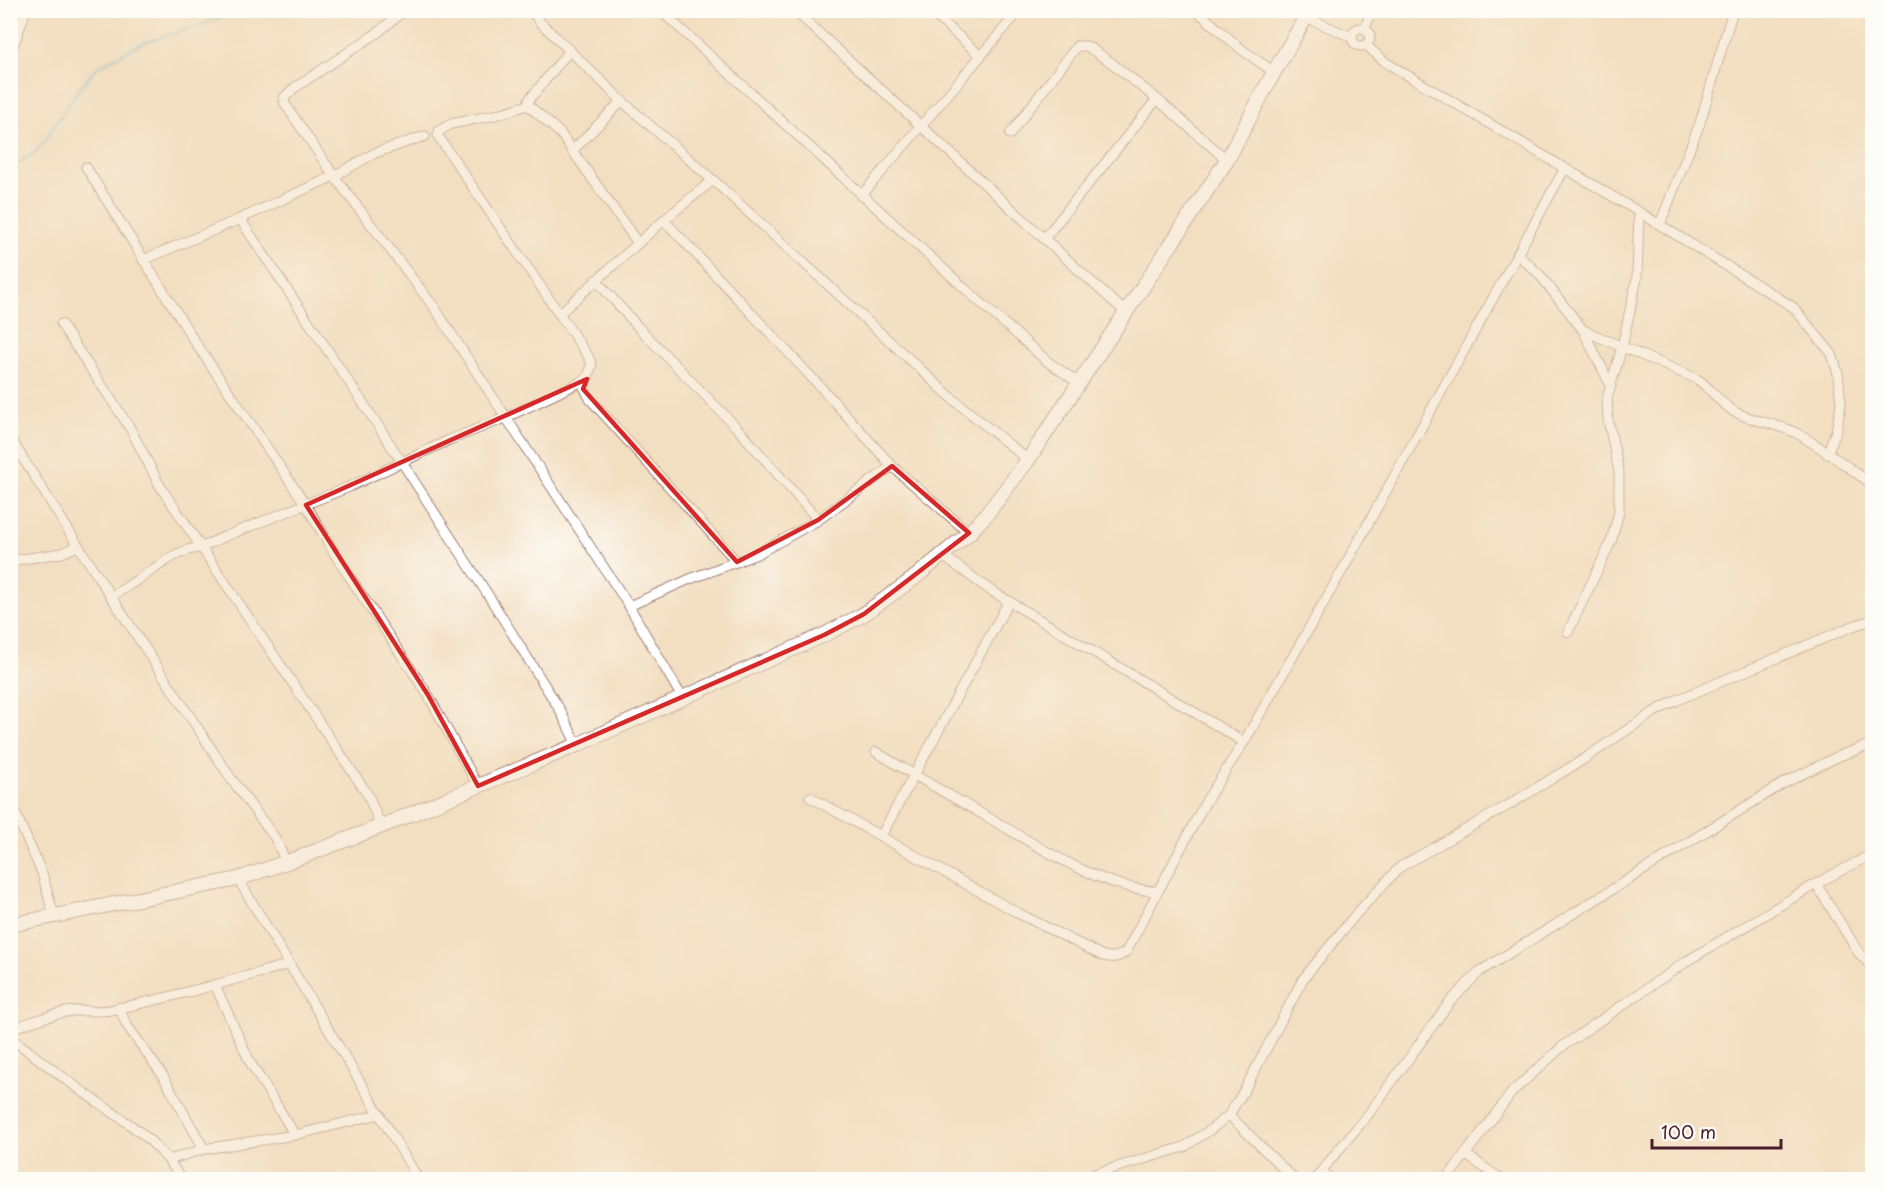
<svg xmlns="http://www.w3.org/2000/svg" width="1883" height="1190" font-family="'Playpen Sans',sans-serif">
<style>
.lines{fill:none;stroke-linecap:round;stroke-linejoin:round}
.stream{stroke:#4eb1cd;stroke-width:2}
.street-casing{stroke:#9e7e76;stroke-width:11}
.secondary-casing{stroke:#9e7e76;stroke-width:16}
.street{stroke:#fff;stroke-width:9}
.secondary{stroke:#fff;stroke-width:14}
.marked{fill:none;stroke:#d62828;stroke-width:4.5;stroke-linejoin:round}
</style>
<rect width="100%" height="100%" fill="#fdfcf7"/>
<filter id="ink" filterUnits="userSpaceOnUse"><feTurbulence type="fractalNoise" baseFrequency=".0167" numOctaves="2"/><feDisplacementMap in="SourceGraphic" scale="12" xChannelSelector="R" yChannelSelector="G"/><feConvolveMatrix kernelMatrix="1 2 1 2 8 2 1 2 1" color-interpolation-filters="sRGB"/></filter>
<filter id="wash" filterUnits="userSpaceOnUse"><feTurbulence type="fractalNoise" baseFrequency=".008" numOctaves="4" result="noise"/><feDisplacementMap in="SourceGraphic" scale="24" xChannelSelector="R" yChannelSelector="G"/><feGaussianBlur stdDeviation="1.35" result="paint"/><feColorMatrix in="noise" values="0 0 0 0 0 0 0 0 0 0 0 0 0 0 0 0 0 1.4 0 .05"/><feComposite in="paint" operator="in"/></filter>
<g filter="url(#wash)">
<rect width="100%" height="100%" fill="#f2dec0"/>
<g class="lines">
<path class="stream" d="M10 167 32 155 44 142 75 94 96 68 142 43 199 26 239 10"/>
</g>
</g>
<g filter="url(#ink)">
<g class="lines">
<defs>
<g id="street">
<path d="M405 10 377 33 293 89 284 98 285 104 334 176 434 307 629 606 683 699"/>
<path d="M531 10 540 22 622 101 713 180 954 400 1028 460"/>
<path d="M660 10 972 295 1048 362 1079 383"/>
<path d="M794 10 1106 295 1126 312"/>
<path d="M929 10 981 56"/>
<path d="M1196 10 1241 49 1274 72"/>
<path d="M1307 18 1352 37"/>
<circle cx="1361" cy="37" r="9"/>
<path d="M1365 28 1372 10"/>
<path d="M1366 45 1385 62 1639 212 1793 307 1832 354 1838 373 1841 404 1836 431 1827 454"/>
<path d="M570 50 529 100 528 105 560 133 637 242"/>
<path d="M10 55 26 10"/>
<path d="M528 105 495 115 451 124 439 131 438 136 588 356 592 365 584 387 590 399 737 562"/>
<path d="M1010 134 1077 46H1087L1109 61 1157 99 1227 160"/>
<path d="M572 151 622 101"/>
<path d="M86 167 195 342 306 505 337 558 428 695 478 786"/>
<path d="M713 180 664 220 829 396 892 466 969 533"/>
<path d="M861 196 1020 10"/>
<path d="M240 219 379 427 490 598 560 710 577 745"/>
<path d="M1660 224 1700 123 1733 10"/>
<path d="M1044 239 1157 99"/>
<path d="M1517 254 1539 274 1583 330 1611 386"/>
<path d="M143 260 240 219 334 176 375 153 425 136"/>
<path d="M596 280 639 328 739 430 818 520"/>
<path d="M559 314 664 220"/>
<path d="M61 324 130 428 160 486 368 795 381 827"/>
<path d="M1583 330 1697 379C1711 388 1720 404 1735 412 1755 422 1776 423 1796 433 1822 447 1847 467 1872 484"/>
<path d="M10 438 93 569 185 709 232 780 275 838 286 862"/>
<path d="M942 555 990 590 1244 742"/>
<path d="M10 561 62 553 78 546"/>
<path d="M111 597 175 555 188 550 202 547 226 536 349 487 449 440 505 418 587 379"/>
<path d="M629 606 690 579 757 554 818 520 892 466"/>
<path d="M1568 632 1611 542 1619 512V472L1608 419 1607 398 1622 347 1637 278 1639 212"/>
<path d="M876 752C914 775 952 797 991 819 1036 845 1104 890 1157 891"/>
<path d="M810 797 1016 912 1103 956C1113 958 1118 958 1126 952L1206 801 1244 742 1343 569 1565 168"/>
<path d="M10 801 42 873 54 916"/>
<path d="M881 836 1009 601"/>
<path d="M238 879 419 1180"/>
<path d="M1816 884 1859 953 1872 967"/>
<path d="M215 985 250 1062 295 1135"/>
<path d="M119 1007 126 1024 163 1076 204 1149"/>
<path d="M10 1029C31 1023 52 1013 73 1011 85 1010 97 1012 110 1010 170 998 230 981 290 964"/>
<path d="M10 1037C39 1059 67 1081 96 1101 129 1124 162 1143 181 1180"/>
<path d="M1229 1115 1295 1180"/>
<path d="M1465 1154 1502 1180"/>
<path d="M169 1160 204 1149 295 1135 380 1114"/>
<path d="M1322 1171 1331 1180"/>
<path d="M1074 1180 1184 1147 1210 1130 1229 1115 1245 1089 1303 979 1356 914 1400 867 1507 806 1584 759 1654 712 1677 700 1853 626 1872 620"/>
<path d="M1314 1180 1370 1112 1449 1003 1479 972 1784 783 1839 756 1872 744"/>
<path d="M1446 1180 1513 1091 1563 1046 1687 961 1816 884 1872 854"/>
</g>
<path id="secondary" d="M10 925 238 879 301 857 387 824 577 745 824 635 864 614 913 579 969 533 986 515 1028 460 1227 160 1274 72 1310 10"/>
</defs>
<use href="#street" class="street-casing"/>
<use href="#secondary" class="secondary-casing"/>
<use href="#street" class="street"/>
<use href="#secondary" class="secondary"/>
</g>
</g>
<path d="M0 0H1883V1190H0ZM587 379 583 389 737 562 818 520 892 466 969 533 864 614 824 635 478 786 428 695 306 505Z" fill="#f2dec0" fill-opacity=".55" fill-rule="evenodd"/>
<path class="marked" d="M587 379 583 389 737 562 818 520 892 466 969 533 864 614 824 635 478 786 428 695 306 505Z"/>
<rect width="1883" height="1190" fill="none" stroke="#fdfcf7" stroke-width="36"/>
<path d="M1652 1139v9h129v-9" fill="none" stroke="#4a1f2b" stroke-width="3"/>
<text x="1661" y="1139" font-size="18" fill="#4a1f2b" stroke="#fdfcf7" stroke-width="4.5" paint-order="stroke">100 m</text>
</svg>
